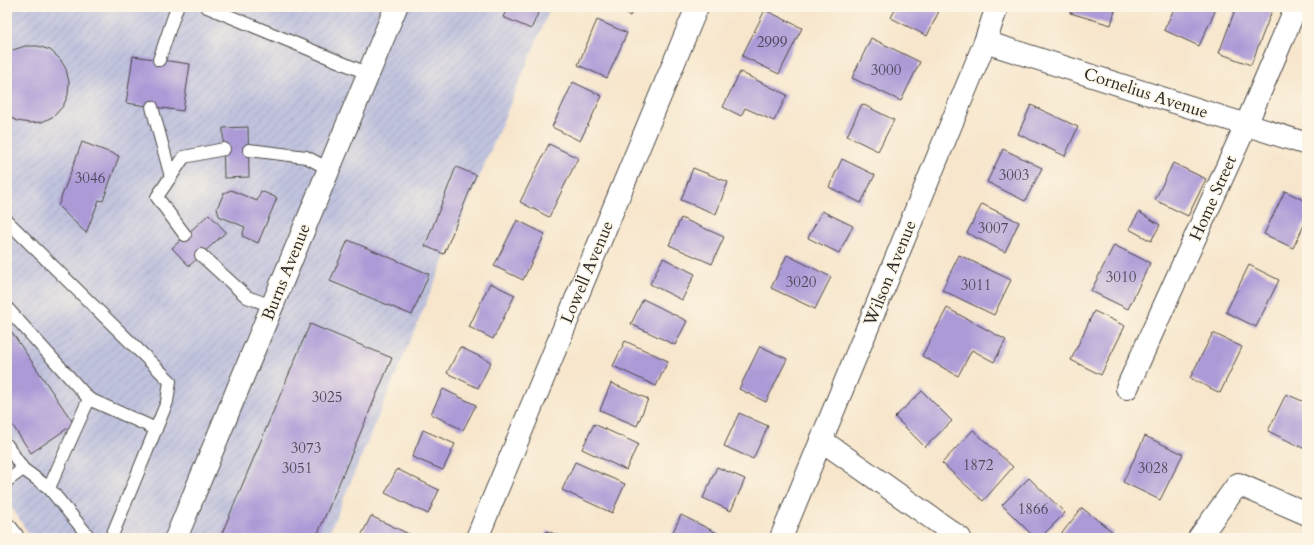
<svg xmlns="http://www.w3.org/2000/svg" width="1314" height="545" font-family="Cardo,serif">
<style>
.industrial{fill:url(#industrial-furrows)}
.building{fill:#ac9ad7}
.lines{fill:none;stroke-linecap:round;stroke-linejoin:round}
.service-casing{stroke:#4a4743;stroke-width:14}
.minor-casing{stroke:#4a4743;stroke-width:24}
.tertiary-casing{stroke:#4a4743;stroke-width:24}
.service{stroke:#fff;stroke-width:12}
.minor{stroke:#fff;stroke-width:22}
.tertiary{stroke:#fff;stroke-width:22}
.labels{text-anchor:middle;dominant-baseline:central;stroke-width:3;stroke-linejoin:round;paint-order:stroke}
.number-label{font-size:15px;fill:#4b4756}
.street-label{font-size:17px;fill:#2b2b2b;stroke:#fcf5e5}
</style>
<defs>
<pattern id="industrial-furrows" width="10" height="10" patternUnits="userSpaceOnUse"><rect width="10" height="10" fill="#c0c2dd"/><path d="M-1 1l2-2M0 10L10 0M9 11l2-2" fill="none" stroke="#a5a7be"/></pattern>
</defs>
<rect width="100%" height="100%" fill="#fcf5e5"/>
<filter id="ink" filterUnits="userSpaceOnUse"><feTurbulence type="fractalNoise" baseFrequency=".025" numOctaves="2"/><feDisplacementMap in="SourceGraphic" scale="8" xChannelSelector="R" yChannelSelector="G"/><feConvolveMatrix kernelMatrix="1 2 1 2 8 2 1 2 1" color-interpolation-filters="sRGB"/></filter>
<filter id="wash" filterUnits="userSpaceOnUse"><feTurbulence type="fractalNoise" baseFrequency=".012" numOctaves="4" result="noise"/><feDisplacementMap in="SourceGraphic" scale="16" xChannelSelector="R" yChannelSelector="G"/><feGaussianBlur stdDeviation="0.9" result="paint"/><feColorMatrix in="noise" values="0 0 0 0 0 0 0 0 0 0 0 0 0 0 0 0 0 1.4 0 .05"/><feComposite in="paint" operator="in"/></filter>
<g filter="url(#wash)">
<rect width="100%" height="100%" fill="#f7e6cc"/>
<path class="industrial" d="M7 7H551L327 538H32L7 501Z"/>
<g id="blocks">
<g class="building">
<path d="M508 7H541L531 29 503 17Z"/>
<path d="M611 7H635L630 16Z"/>
<path d="M896 7H941L927 36 891 18Z"/>
<path d="M1072 7H1116L1111 25 1070 13Z"/>
<path d="M1175 7H1217L1199 46 1164 30Z"/>
<path d="M1236 7H1270L1273 8 1251 65 1219 53Z"/>
<path d="M765 10 802 28 779 74 742 56Z"/>
<path d="M597 20 627 33 607 78 578 65Z"/>
<path d="M871 38 920 62 901 101 852 78Z"/>
<path d="M25 46H38L50 50 60 59 66 69 69 82 68 95 63 106 54 116 42 122 30 123 17 121 7 115V54L13 50Z"/>
<path d="M133 56 190 64 183 111 126 103Z"/>
<path d="M740 72 787 95 774 121 745 108 741 116 723 107Z"/>
<path d="M573 82 602 96 580 141 552 127Z"/>
<path d="M862 104 894 120 878 151 847 136Z"/>
<path d="M1031 105 1078 127 1065 156 1018 134Z"/>
<path d="M248 127 249 177 224 178 223 128Z"/>
<path d="M82 142 119 156 103 201 99 200 86 233 58 206Z"/>
<path d="M549 144 578 158 549 217 520 202Z"/>
<path d="M1003 149 1042 168 1025 201 987 182Z"/>
<path d="M842 159 875 175 861 203 829 187Z"/>
<path d="M1173 163 1206 179 1188 216 1155 200Z"/>
<path d="M456 167 476 175 444 254 425 246Z"/>
<path d="M693 168 728 182 716 214 681 200Z"/>
<path d="M231 190 257 201 261 191 277 198 258 243 242 236 245 227 219 216 217 208 224 193Z"/>
<path d="M1285 191 1307 202V219L1293 248 1264 234Z"/>
<path d="M982 204 1019 222 1005 252 967 233Z"/>
<path d="M822 211 853 226 839 253 808 238Z"/>
<path d="M1139 212 1160 225 1151 241 1129 229Z"/>
<path d="M209 214 226 232 189 266 172 248Z"/>
<path d="M681 218 724 237 712 264 669 245Z"/>
<path d="M517 220 545 234 523 280 494 266Z"/>
<path d="M348 240 429 274 412 315 330 281Z"/>
<path d="M1114 245 1150 263 1128 309 1091 291Z"/>
<path d="M787 255 831 277 815 309 771 288Z"/>
<path d="M959 255 1011 280 994 315 942 290Z"/>
<path d="M663 258 695 274 682 300 650 284Z"/>
<path d="M1249 265 1279 280 1256 327 1226 312Z"/>
<path d="M490 283 515 295 493 339 469 327Z"/>
<path d="M643 299 687 321 675 345 631 324Z"/>
<path d="M947 308 1006 340 994 362 972 350 958 376 922 356Z"/>
<path d="M1094 311 1125 326 1101 375 1071 360Z"/>
<path d="M310 324 392 358 316 538H220Z"/>
<path d="M11 331 74 424 31 453 7 417V334Z"/>
<path d="M1213 333 1242 347 1220 393 1190 378Z"/>
<path d="M625 341 668 361 656 386 613 366Z"/>
<path d="M760 346 787 359 766 402 739 389Z"/>
<path d="M460 347 491 362 478 388 447 373Z"/>
<path d="M611 383 648 399 637 426 600 410Z"/>
<path d="M443 389 476 405 463 430 431 414Z"/>
<path d="M922 391 952 421 925 447 895 417Z"/>
<path d="M1286 394 1307 403V450L1268 431Z"/>
<path d="M739 413 768 426 753 459 724 446Z"/>
<path d="M594 424 638 444 626 470 582 449Z"/>
<path d="M423 430 455 444 443 470 412 457Z"/>
<path d="M973 430 1013 467 983 501 942 463Z"/>
<path d="M1145 436 1183 454 1160 500 1123 482Z"/>
<path d="M575 462 625 484 612 513 562 490Z"/>
<path d="M717 467 745 479 731 511 703 498Z"/>
<path d="M397 469 439 490 428 514 385 493Z"/>
<path d="M1029 478 1065 513 1040 538H1035L1002 505Z"/>
<path d="M1082 508 1114 533 1110 538H1058Z"/>
<path d="M681 515 719 534 717 538H670Z"/>
<path d="M371 516 417 538H360Z"/>
<path d="M547 531 565 538H544Z"/>
</g>
</g>
</g>
<g filter="url(#ink)">
<use href="#blocks" fill-opacity="0" stroke="#4a4743" stroke-width="1"/>
<g class="lines">
<defs>
<g id="service">
<path d="M207 7 369 74"/>
<path d="M159 60 177 7"/>
<path d="M152 107 171 177"/>
<path d="M249 150 306 157 329 169"/>
<path d="M7 221 170 381 167 402 111 538"/>
<path d="M185 235 157 197 184 157 224 149"/>
<path d="M201 255 247 297 272 306"/>
<path d="M7 308 89 399 49 488 90 538"/>
<path d="M89 399 156 429"/>
<path d="M7 445 23 469 49 488"/>
<path d="M7 481 23 469"/>
</g>
<g id="minor">
<path d="M985 42 1307 144"/>
<path d="M1127 388 1246 125 1296 7"/>
<path d="M821 440 960 538"/>
<path d="M176 538 396 7"/>
<path d="M477 538 697 7"/>
<path d="M781 538 985 42 997 7"/>
<path d="M1199 538 1238 484 1307 514"/>
</g>
<path id="tertiary" d="M7 530 13 538"/>
</defs>
<use href="#service" class="service-casing"/>
<use href="#minor" class="minor-casing"/>
<use href="#tertiary" class="tertiary-casing"/>
<use href="#service" class="service"/>
<use href="#minor" class="minor"/>
<use href="#tertiary" class="tertiary"/>
</g>
</g>
<g class="labels">
<g class="number-label">
<text x="772" y="42">2999</text>
<text x="886" y="70">3000</text>
<text x="1014" y="175">3003</text>
<text x="90" y="178">3046</text>
<text x="993" y="228">3007</text>
<text x="1121" y="277">3010</text>
<text x="801" y="282">3020</text>
<text x="976" y="285">3011</text>
<text x="327" y="397">3025</text>
<text x="306" y="448">3073</text>
<text x="978" y="465">1872</text>
<text x="297" y="468">3051</text>
<text x="1153" y="468">3028</text>
<text x="1033" y="509">1866</text>
</g>
<g class="street-label">
<text transform="translate(1146 93) rotate(18)">Cornelius Avenue</text>
<text transform="translate(1213 198) rotate(-66)">Home Street</text>
<text transform="translate(286 272) rotate(-68)">Burns Avenue</text>
<text transform="translate(587 272) rotate(-67)">Lowell Avenue</text>
<text transform="translate(890 273) rotate(-68)">Wilson Avenue</text>
</g>
</g>
<rect width="1314" height="545" fill="none" stroke="#fcf5e5" stroke-width="24"/>
</svg>
